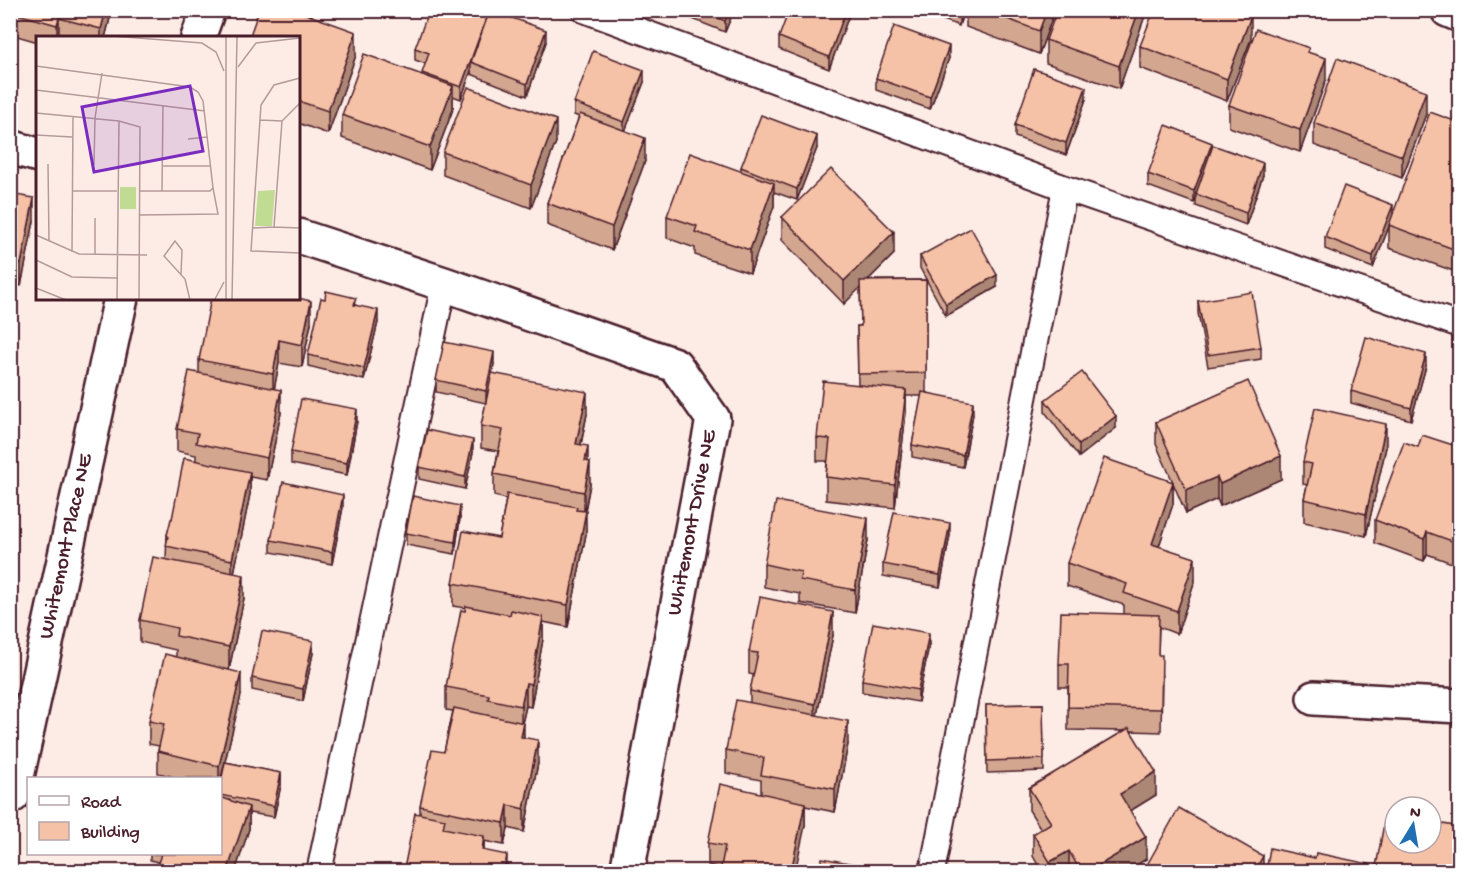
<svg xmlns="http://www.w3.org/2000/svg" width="1470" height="882" font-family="'Gochi Hand',sans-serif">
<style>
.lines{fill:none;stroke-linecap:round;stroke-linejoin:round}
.service-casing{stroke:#4a1f2b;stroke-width:28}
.minor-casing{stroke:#4a1f2b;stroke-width:38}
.service{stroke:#fff;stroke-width:24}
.minor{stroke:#fff;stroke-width:33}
.wall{fill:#d3a690;stroke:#4a1f2b;stroke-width:1.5}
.shaded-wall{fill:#ac8775;stroke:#4a1f2b;stroke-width:1.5}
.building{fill:#f5c1a7;stroke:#4a1f2b;stroke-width:1.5}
.labels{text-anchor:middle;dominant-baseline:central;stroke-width:6;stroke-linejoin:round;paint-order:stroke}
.street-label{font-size:22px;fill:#4a1f2b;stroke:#fff}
.inset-road{fill:none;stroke:#b59a9b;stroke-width:1.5}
.view{fill:#7b2cbf;fill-opacity:0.15;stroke:#7b2cbf;stroke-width:3}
.inset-edge{fill:none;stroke:#4a1f2b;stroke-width:3}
</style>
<rect width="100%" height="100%" fill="#fcece5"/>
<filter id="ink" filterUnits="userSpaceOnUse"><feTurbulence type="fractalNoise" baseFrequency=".0167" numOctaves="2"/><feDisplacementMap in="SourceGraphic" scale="12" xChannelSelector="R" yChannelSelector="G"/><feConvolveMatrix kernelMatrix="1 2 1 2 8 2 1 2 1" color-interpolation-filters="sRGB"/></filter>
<g filter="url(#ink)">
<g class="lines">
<defs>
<g id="service">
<path d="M584 10 1065 188 1460 325"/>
<path d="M319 872 444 284"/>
<path d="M932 872 1065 188"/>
</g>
<g id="minor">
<path d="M1448 10 1460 15"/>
<path d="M198 38 208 10"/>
<path d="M10 147 38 155"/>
<path d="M298 236 444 284 675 365 713 419 627 872"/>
<path d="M1314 698 1460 706"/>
<path id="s1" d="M13 795 121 298"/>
</g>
</defs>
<use href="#service" class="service-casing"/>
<use href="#minor" class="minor-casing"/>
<use href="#service" class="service"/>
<use href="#minor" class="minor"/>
</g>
<g class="wall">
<path d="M10 10H112L105 38H38V42L10 34Z"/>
<path d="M259 10H314L311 16 356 55 328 134 298 123V38Z"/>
<path d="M675 10H734L725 32 675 12Z"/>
<path d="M849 10V15L829 69 779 49V37Z"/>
<path d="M918 10H964L959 26Z"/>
<path d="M966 10H1055L1039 54 966 27Z"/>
<path d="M1147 10 1119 89 1046 63V40Z"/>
<path d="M488 18 546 42 527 96 471 74V71L461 99 453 96V109L430 170 342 138V115L422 75 426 64 415 60V48Z"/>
<path d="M1251 39 1227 101 1140 68V46Z"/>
<path d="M1309 53 1326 80 1300 152 1229 127V105Z"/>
<path d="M949 58 930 109 876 90V78Z"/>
<path d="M644 82 625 131 645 161 612 250 547 225V203L579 117 574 115V103Z"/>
<path d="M1086 99 1066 155 1015 137V125Z"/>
<path d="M1426 114 1402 178 1314 145V123Z"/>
<path d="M1460 123V271L1459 273 1389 248V226L1373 268 1325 249V237L1393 215Z"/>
<path d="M556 142 531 208 443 175V152Z"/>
<path d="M817 148 797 200 774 192V206L750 273 695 255V248L667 238V216L741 171V167Z"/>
<path d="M1212 148 1263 175 1246 225 1196 206V198L1194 203 1148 186V174Z"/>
<path d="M10 194 34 221 21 286 10 284Z"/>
<path d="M782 217 894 254 868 280H926V392L973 414 963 467 912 457V445L922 396H906V412L895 508 826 500V477L827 461H817V438L858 385 857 326H861L860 287 844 304 782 240Z"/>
<path d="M920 256 997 287 946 316 920 268Z"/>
<path d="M1198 301 1261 347V359L1208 367 1198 313Z"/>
<path d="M356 305 378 322 364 380 308 366V355Z"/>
<path d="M311 323 302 367 279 363 274 389 281 413 267 480 250 477V494L234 573 244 598 229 670 241 695 220 782V778H179L158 773V751L159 746 149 744V721L176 657V650L140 642V620L166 559 167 535 172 519 196 461V455L177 451V429L199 373V360Z"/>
<path d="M494 364 492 373 587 414 581 445 588 462 590 484 585 511 586 534 568 627 543 622V639L531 707 526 706 522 723 524 737 538 763 524 832 508 828 504 845 484 841V850L507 872H405V864L420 814V806L444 752 453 711 446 710V687L466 608 453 606V583L499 538 506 499 494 496V474L498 451 481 448V426L486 403 436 392V380Z"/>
<path d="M1426 366 1411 420 1351 403V391Z"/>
<path d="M1045 400 1116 428 1079 457 1045 412Z"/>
<path d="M357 421 347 475 291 464V452Z"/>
<path d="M1156 422 1281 479 1220 506 1217 499 1186 513 1173 483V504L1159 546 1195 580 1177 634 1159 627 1158 655 1162 677 1161 732 1131 731 1156 795 1130 811 1146 859 1126 872H1042L1033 856V834L1041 829 1029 810V788L1124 731 1068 730V687H1059V664L1124 614V605L1067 586V563L1173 482 1156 444Z"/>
<path d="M1460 436V566L1427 554 1424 561 1375 543V520L1456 446Z"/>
<path d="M1386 447 1366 536 1304 522V499L1307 485 1303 484V462Z"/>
<path d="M473 452 465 489 419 479V467Z"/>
<path d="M343 507 332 564 271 552V540Z"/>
<path d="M460 518 455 554 406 545V533Z"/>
<path d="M950 535 940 587 883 576V564Z"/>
<path d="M868 540 855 613 800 603V594L764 587V564Z"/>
<path d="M833 635 817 715 848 744 835 812 805 806V826L720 868 708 865V843L761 793V780L726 773V750L750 702V691L754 675 749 674V652Z"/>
<path d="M929 645 918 702 862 692V680Z"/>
<path d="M313 653 303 701 252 690V678Z"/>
<path d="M1043 704 1044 771 987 773 986 705Z"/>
<path d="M225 762 281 773V785L274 817 249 813V829L235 872H155L158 862 150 860V854H220V787Z"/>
</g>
<g class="shaded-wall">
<path d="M106 10H112L105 38H101V29Z"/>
<path d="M310 10H314L310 20Z"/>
<path d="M729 10H734L725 32V21Z"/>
<path d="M846 10H849V15L829 69V57Z"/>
<path d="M959 10H964L959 26Z"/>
<path d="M1047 10H1055L1039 54V31Z"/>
<path d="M1139 10H1147L1119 89V66Z"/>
<path d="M488 13V25L471 62V71L461 99V87Z"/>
<path d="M1251 16V39L1227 101V79Z"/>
<path d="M59 18V38H57V25Z"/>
<path d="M546 30V42L527 96V84Z"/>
<path d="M356 32V55L328 134V111Z"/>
<path d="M949 46V58L930 109V97Z"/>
<path d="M1326 58V80L1300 152V130Z"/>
<path d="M644 70V82L624 134V122Z"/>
<path d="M453 86V109L430 170V147Z"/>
<path d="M1086 87V99L1066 155V143Z"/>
<path d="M1426 91V114L1402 178V156Z"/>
<path d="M556 120V142L531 208V185Z"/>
<path d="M817 136V148L797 200V189Z"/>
<path d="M645 138V161L612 250V227Z"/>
<path d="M1212 143V155L1196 194V198L1194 203V191Z"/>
<path d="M1263 163V175L1246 225V213Z"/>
<path d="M774 183V206L750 273V250Z"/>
<path d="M34 198V221L21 286V264Z"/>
<path d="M1393 205V216L1373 268V256Z"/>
<path d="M894 232V254L844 304V281Z"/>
<path d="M1460 248V271L1459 273V251Z"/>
<path d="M997 275V287L946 316V304Z"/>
<path d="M311 301V323L302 367V345Z"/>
<path d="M378 310V322L364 380V368Z"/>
<path d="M279 340V363L273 396V374Z"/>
<path d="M494 352V364L486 403V391Z"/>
<path d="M1426 354V366L1411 420V408Z"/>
<path d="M281 390V413L267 480V458Z"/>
<path d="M906 390V412L895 508V485Z"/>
<path d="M587 392V414L576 467V444Z"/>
<path d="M973 402V414L963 467V455Z"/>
<path d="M357 409V421L347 475V463Z"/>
<path d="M1116 416V428L1079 457V445Z"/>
<path d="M1386 424V447L1366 536V514Z"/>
<path d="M473 440V452L465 489V477Z"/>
<path d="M588 446V469L585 461Z"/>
<path d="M1281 456V479L1220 506V484Z"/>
<path d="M590 462V484L584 514V492Z"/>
<path d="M250 472V494L232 583V560Z"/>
<path d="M1217 477V499L1186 513V490Z"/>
<path d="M1173 482V504L1152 567V544Z"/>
<path d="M343 495V507L332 564V552Z"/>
<path d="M460 506V518L455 554V542Z"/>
<path d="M586 511V534L568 627V605Z"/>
<path d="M868 518V540L855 613V590Z"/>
<path d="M950 523V535L940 587V575Z"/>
<path d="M1427 532V554L1424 561V539Z"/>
<path d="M1195 558V580L1177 634V611Z"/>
<path d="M244 575V598L229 670V647Z"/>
<path d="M833 612V635L815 726V704Z"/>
<path d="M543 617V639L531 707V684Z"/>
<path d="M929 633V645L918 702V690Z"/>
<path d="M313 641V653L303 701V689Z"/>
<path d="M241 673V695L220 782V778H219V766Z"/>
<path d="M526 683V706L521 728V706Z"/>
<path d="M848 721V744L835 812V789Z"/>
<path d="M524 723V746L521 737Z"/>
<path d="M538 740V763L524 832V809Z"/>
<path d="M1156 772V795L1120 817V794Z"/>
<path d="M281 773V785L274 817V806Z"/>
<path d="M805 803V826L795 872H791Z"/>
<path d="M508 805V828L504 845V823Z"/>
<path d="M249 807V829L235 872H227Z"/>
<path d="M484 836V858L482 850Z"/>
<path d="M1146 837V859L1126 872H1088Z"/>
<path d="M1069 851V872H1050V862Z"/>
<path d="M507 855V872H504Z"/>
<path d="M1263 856V872H1254Z"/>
</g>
<g class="building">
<path d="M10 10H106L101 29 59 18 57 25 10 12Z"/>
<path d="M259 10H295L356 32 328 111 298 101V38H249Z"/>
<path d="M429 10H480L488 13 461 87 422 73 429 53 415 48Z"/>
<path d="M490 10 546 30 527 84 471 62Z"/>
<path d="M700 10H729L725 21Z"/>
<path d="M789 10H846L829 57 779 37Z"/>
<path d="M984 10H1047L1039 31Z"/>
<path d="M1057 10H1139L1119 66 1046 40Z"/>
<path d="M1154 10H1235L1251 16 1227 79 1140 46Z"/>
<path d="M894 26 949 46 930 97 876 78Z"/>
<path d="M1256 29 1309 48 1307 52 1326 58 1300 130 1229 105Z"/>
<path d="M593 51 644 70 624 122 574 103Z"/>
<path d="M364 54 453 86 430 147 342 115Z"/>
<path d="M1337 58 1426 91 1402 156 1314 123Z"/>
<path d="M1034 69 1086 87 1066 143 1015 125Z"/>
<path d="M468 87 556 120 531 185 443 152Z"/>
<path d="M1430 112 1460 123V248L1459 251 1389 225Z"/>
<path d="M580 114 645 138 612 227 547 203Z"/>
<path d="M761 115 817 136 797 189 741 167Z"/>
<path d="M1166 125 1212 143 1194 191 1148 174Z"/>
<path d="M1213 145 1263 163 1246 213 1196 194Z"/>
<path d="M690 153 774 183 750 250 695 232 697 226 667 216Z"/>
<path d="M831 169 894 232 844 281 782 217Z"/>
<path d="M1344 186 1393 205 1373 256 1325 237Z"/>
<path d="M10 194 34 198 21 264 10 261Z"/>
<path d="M971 228 997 275 946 304 920 256Z"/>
<path d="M926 280V373L858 374 857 326H861L860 281Z"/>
<path d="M326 291 356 298 354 305 378 310 364 368 308 355 321 298 325 299Z"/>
<path d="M1252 292 1261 347 1208 355 1198 301Z"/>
<path d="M211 298H298L311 301 302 345 279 340 273 374 199 360Z"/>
<path d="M1366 337 1426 354 1411 408 1351 391Z"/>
<path d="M444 342 494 352 486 391 436 380Z"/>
<path d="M189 371 281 390 267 458 196 443 198 433 177 429Z"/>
<path d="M1082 372 1116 416 1079 445 1045 400Z"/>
<path d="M492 373 587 392 576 444 588 446 585 461 590 462 584 492 494 474 503 430 481 426Z"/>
<path d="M823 381 906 390 895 485 826 477 830 439 817 438Z"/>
<path d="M1248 381 1281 456 1220 484 1217 477 1186 490 1156 422Z"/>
<path d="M922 392 973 402 963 455 912 445Z"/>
<path d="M301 399 357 409 347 463 291 452Z"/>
<path d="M1315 408 1386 424 1366 514 1304 499 1312 464 1303 462Z"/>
<path d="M427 430 473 440 465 477 419 467Z"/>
<path d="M1422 435 1456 446 1460 436V544L1427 532 1424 539 1375 520 1404 442 1418 447Z"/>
<path d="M184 458 250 472 232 560 166 546 168 536 167 535 171 519H172Z"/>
<path d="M1104 458 1173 482 1152 544 1195 558 1177 611 1124 593 1127 584 1067 563Z"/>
<path d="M283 482 343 495 332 552 271 540Z"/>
<path d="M507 494 577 507 576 510 586 511 568 605 453 583 463 531 499 538Z"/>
<path d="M413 496 460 506 455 542 406 533Z"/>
<path d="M776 501 868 518 855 590 800 580 801 572 764 564Z"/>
<path d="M894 512 950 523 940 575 883 564Z"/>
<path d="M153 557 244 575 229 647 176 636 177 628 140 620Z"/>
<path d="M760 597 833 612 815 704 750 691 758 653 749 652Z"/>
<path d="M466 606 510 615 511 610 543 617 531 684 526 683 521 706 488 699 489 695 446 687 461 610 465 611Z"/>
<path d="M1061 612 1159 615 1158 655H1162L1161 709 1068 707 1069 664H1059Z"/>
<path d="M873 623 929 633 918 690 862 680Z"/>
<path d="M262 631 313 641 303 689 252 678Z"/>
<path d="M165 654 241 673 219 766 158 751 164 724 149 721Z"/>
<path d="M736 700 848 721 835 789 761 775 764 758 726 750Z"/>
<path d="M1043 704 1044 759 987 761 986 705Z"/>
<path d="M454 708 524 723 521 737 538 740 524 809 508 805 504 823 420 806 432 750 444 752Z"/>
<path d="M1129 728 1156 772 1120 794 1146 837 1088 872H1081L1069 851 1050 862 1033 834 1051 823 1029 788Z"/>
<path d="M225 762 281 773 274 806 220 795V787Z"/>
<path d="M720 784 805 803 791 872H720L725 846 708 843Z"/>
<path d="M220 797 249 807 227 872H155L161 854H220Z"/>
<path d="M1179 808 1263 856 1254 872H1143Z"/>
<path d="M415 813 445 819 443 828 484 836 482 850 507 855 504 872H408L409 865 405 864Z"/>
<path d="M1386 813 1395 815V843H1431V822L1460 827V872H1375Z"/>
<path d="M1270 848 1315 858 1316 853 1369 864 1368 872H1266Z"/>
<path d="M822 858 881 869 880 872H819Z"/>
</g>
</g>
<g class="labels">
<g class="street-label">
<text transform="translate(693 523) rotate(-79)">Whitemont Drive NE</text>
<text stroke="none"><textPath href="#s1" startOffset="254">Whitemont Place NE</textPath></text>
</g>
</g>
<g transform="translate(36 36)">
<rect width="264" height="264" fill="#fcece5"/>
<path d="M84 151H100V173H84ZM239 154 236 190H219L222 155Z" fill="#c0dc93"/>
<path class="inset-road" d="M76 0 166 7 180 16 188 35M0 30 154 51 162 56 167 65 177 152 174 155H104M202 31 220 7 264 2M264 42 238 49 225 69 215 215 264 217M0 54 169 75M264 67 246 85 238 191 264 192M0 77 83 85 104 91 103 264M224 84 246 85M0 99 36 101M152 103 171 101M12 128 13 205M58 129 59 82 66 37M127 130H175M264 151V170M37 155H81M126 155 127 69M103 179 182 178 177 152M216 192 238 191M0 199 43 218 111 219M36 216 37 80M59 218V182M0 224 36 241 81 242M145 238 146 214 139 205 128 220 149 243 154 264M0 252 30 264M179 263 188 246M81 264 83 85M161 264H218M190 264V0M196 264 201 0"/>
<path class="view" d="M154 50 167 115 58 136 46 71Z"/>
<rect width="264" height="264" class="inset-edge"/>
</g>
<rect width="1470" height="882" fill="none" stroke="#fff" stroke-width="36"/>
<rect x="18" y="18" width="1434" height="846" fill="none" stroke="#4a1f2b" stroke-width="2" filter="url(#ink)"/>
<rect x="27" y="777" width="195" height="78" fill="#ffffff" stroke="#b7a5aa" stroke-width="1.5"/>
<rect x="39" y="796" width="30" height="9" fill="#ffffff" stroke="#b7a5aa" stroke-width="1.5"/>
<text x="81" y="807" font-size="18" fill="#4a1f2b">Road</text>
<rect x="39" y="822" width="30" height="18" fill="#f5c1a7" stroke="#b7a5aa" stroke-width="1.5"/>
<text x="81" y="837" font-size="18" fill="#4a1f2b">Building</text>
<g transform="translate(1413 825) rotate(11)"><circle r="28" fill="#ffffff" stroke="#b7a5aa" stroke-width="1.5"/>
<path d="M0-4.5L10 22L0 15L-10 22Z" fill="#1f6fb2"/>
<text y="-9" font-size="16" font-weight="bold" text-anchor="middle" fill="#4a1f2b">N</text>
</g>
</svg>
